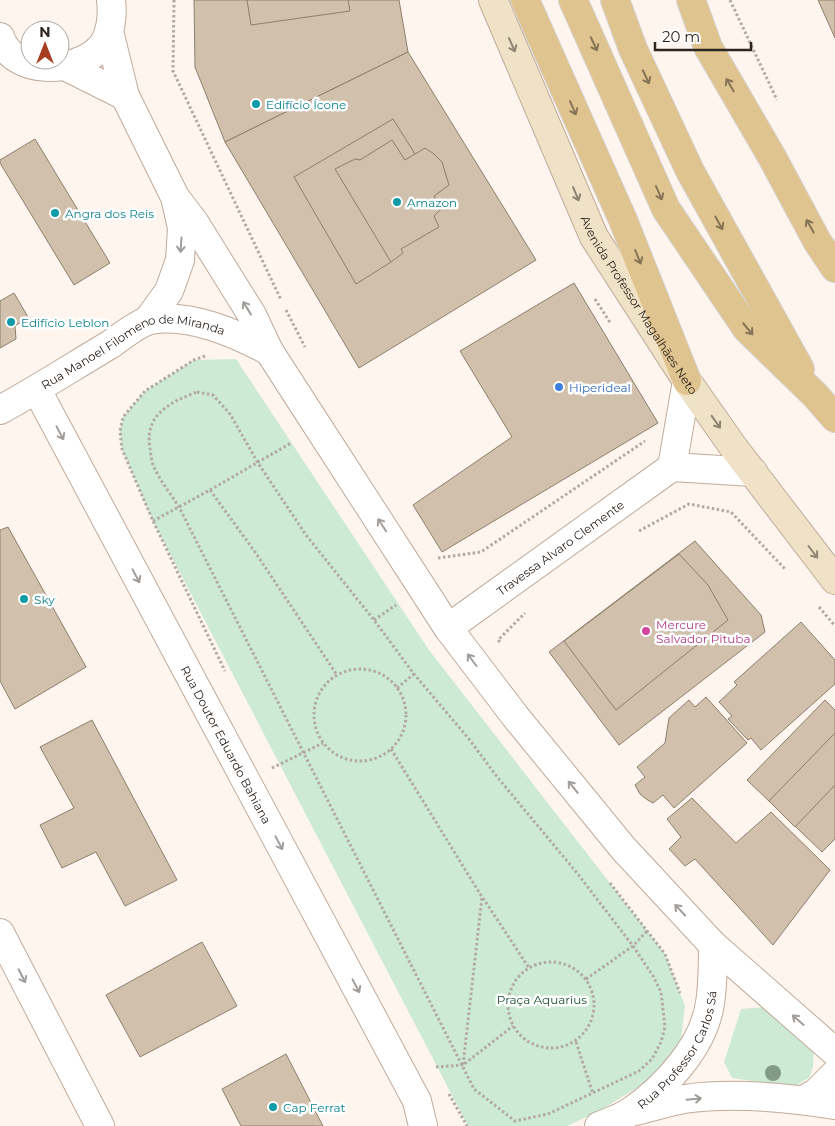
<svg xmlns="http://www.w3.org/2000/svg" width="835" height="1126" font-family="Montserrat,sans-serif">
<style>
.green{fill:#cdead5}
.building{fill:#d0c0ac;stroke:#8d7f6b}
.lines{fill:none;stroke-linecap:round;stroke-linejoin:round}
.street-casing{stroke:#c0ab9b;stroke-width:30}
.secondary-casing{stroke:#c0ab9b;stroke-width:30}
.primary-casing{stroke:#d5d3d2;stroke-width:30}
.path{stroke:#b2a9a3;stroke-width:3;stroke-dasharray:2.5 2.5;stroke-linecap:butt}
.street{stroke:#fff;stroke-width:28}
.secondary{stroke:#efe2c7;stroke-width:28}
.primary{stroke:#e0c48f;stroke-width:28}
.tree{fill:#829b87}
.oneway{stroke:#867457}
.oneway2{stroke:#8e8473}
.oneway3{stroke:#a09d9a}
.culture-dot{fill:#0f9aa8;stroke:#fff;stroke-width:2}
.shop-dot{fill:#3f7fe0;stroke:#fff;stroke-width:2}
.hotel-dot{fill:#d1479c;stroke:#fff;stroke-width:2}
.labels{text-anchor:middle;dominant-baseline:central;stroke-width:5;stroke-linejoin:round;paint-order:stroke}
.culture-label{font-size:12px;fill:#0d838f;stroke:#fff;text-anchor:start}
.street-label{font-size:12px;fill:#2d251f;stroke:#fff}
.shop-label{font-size:12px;fill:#366cbe;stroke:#fff;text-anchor:start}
.hotel-label{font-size:12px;fill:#b23c85;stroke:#fff;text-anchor:start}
.park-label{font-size:12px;fill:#1d5233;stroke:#fff}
</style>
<rect width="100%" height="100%" fill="#fef5ee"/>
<g class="green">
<path d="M236 359 429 650 665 954 685 1006 681 1040 660 1074 599 1111 567 1126H468L153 521 122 449 120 431 123 417 145 391 194 360Z"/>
<path d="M767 1007 814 1048 813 1067 809 1078 793 1087 732 1078 724 1062 741 1009Z"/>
</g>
<g class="building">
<path d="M194 0H399L408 52 225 142 195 67Z"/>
<path d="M247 0H348L350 11 251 25Z"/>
<path d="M818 0H835V38Z"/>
<path d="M408 52 536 260 359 368 225 142Z"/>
<path d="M393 119 415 154 391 262 356 284 294 177Z"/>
<path d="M35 139 110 263 74 285 0 163V160Z"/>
<path d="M392 140 405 160 425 148 434 154 442 162 449 185 434 196 442 208 434 216 439 227 401 249 403 253 391 262 335 169 355 159 360 160Z"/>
<path d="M574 283 658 423 442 552 413 505 512 437 460 351Z"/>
<path d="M14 293 28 317 15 326 16 339 0 348V301Z"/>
<path d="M8 527 86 667 15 709 0 681V530Z"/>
<path d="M695 541 761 615 765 632 619 745 549 652Z"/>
<path d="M679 554 708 585 728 620 616 710 564 641Z"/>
<path d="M801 622 835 660V684L761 750 751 738 748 740 728 719 732 716 719 702 737 685 734 682Z"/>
<path d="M706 697 747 743 674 808 663 795 653 803 646 799 640 794 635 785 645 777 637 767 665 743 669 718 689 700 695 707Z"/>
<path d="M825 700 835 710V839L822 852 747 780Z"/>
<path d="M92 720 177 880 125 906 96 852 62 868 40 825 74 808 40 747Z"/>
<path d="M835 733V785L795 827 769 801Z"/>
<path d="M692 798 736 843 771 812 830 870 773 945 695 859 685 866 669 849 681 837 667 819Z"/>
<path d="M202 942 237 1006 140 1057 106 995Z"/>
<path d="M286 1054 323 1126H241L222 1089Z"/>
</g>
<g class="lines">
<defs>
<g id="street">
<path d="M109 31 125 96 175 197 194 222 252 315 269 351 448 628 515 716 623 848 713 945 835 1052"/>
<path d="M0 37C13 76 76 74 100 48 111 37 113 15 111 0"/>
<path d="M65 66 125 96"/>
<path d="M148 320 169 291 180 260 182 228 176 201"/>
<path id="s1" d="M37 390 417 1101 423 1126"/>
<path id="s2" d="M0 410C38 389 74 366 111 344 119 338 141 322 150 320 190 313 235 333 269 351"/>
<path d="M672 467 687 381"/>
<path id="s3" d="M448 628 672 467 753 472"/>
<path d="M0 933 100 1126"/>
<path d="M803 1100 816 1093 835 1074"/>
<path d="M636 1111C652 1107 668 1102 684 1099 734 1092 786 1097 835 1105"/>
<path id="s4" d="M599 1126C609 1122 621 1118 630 1112 665 1088 704 1046 710 1003 713 984 713 964 713 945"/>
</g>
<g id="secondary">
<path id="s5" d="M493 0 594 237 687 381 734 448 835 580"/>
</g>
<g id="primary">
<path d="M525 0 623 220 687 381"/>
<path d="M573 0 666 209 747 329 815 395 835 418"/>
<path d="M615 0 633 49 690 171 800 369"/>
<path d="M691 0 708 47 772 157 817 241 835 268"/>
</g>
</defs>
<use href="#street" class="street-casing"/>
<use href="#secondary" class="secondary-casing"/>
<use href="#primary" class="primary-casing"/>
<g class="path">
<path d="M174 0 173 71 281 300"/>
<path d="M730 0 777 100"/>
<path d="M595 299 611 324"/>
<path d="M286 310 305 347"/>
<path d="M205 356 194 360 145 391 123 417 120 431 122 449 153 521 225 671"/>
<path d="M197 392 213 395 230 414 258 463 306 535 374 620 414 674 469 739 498 778 577 873 633 946 653 976 661 992 665 1027 661 1042 652 1059 639 1071 548 1114 515 1121 474 1089 179 507C171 494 160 481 154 467 151 462 151 454 150 448 144 415 170 402 197 392Z"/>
<path d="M210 490 291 443"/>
<path d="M153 521 210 490 255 552 337 675"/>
<path d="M639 531 689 504 731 512 785 569"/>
<path d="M438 558 481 552 645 441"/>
<path d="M819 607 835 626"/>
<path d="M374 620 396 605"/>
<path d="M500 642 498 640 525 613"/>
<circle cx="360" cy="715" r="46"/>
<path d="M397 688 414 674"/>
<path d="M391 749 482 897 463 1065 513 1026"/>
<path d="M272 768 323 743"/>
<path d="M610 883 665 954 680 993"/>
<path d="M483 898 529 968"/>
<circle cx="551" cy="1005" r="43"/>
<path d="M586 979 633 946 648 930"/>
<path d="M576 1042 593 1094"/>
<path d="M436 1067 463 1065"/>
<path d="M449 1094 467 1126"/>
</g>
<use href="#street" class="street"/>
<use href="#secondary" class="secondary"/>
<use href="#primary" class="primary"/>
</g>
<circle class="tree" cx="773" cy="1073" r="8"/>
<defs><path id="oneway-shaft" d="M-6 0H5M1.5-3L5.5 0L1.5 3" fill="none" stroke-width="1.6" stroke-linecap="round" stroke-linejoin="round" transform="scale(1.25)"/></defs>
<g class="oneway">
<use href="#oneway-shaft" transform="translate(594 44) rotate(65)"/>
<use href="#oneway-shaft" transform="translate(646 77) rotate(65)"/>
<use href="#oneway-shaft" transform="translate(730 85) rotate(-120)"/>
<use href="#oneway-shaft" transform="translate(573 108) rotate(66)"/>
<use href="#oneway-shaft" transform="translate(659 193) rotate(66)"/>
<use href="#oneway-shaft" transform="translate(719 223) rotate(61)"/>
<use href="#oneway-shaft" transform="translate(810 226) rotate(-119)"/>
<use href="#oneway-shaft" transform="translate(638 257) rotate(68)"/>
<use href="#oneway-shaft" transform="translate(748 329) rotate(50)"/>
</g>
<g class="oneway2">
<use href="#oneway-shaft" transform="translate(512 45) rotate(66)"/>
<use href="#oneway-shaft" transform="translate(576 194) rotate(67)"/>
<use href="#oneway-shaft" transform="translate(716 422) rotate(55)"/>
<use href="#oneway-shaft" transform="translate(813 552) rotate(53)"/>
</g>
<g class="oneway3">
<use href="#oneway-shaft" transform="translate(181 245) rotate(94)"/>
<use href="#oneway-shaft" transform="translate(247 308) rotate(-122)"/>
<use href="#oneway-shaft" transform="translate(60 433) rotate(62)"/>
<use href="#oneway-shaft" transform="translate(382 525) rotate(-123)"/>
<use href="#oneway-shaft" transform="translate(136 576) rotate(62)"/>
<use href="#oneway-shaft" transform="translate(472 660) rotate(-127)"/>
<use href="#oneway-shaft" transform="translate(573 787) rotate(-129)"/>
<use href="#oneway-shaft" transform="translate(279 843) rotate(62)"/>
<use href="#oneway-shaft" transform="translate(680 910) rotate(-133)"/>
<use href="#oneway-shaft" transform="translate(22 976) rotate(63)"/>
<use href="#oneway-shaft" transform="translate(356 986) rotate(62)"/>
<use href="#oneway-shaft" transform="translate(798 1020) rotate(-139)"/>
<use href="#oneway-shaft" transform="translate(694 1099) rotate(-5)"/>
</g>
<g class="culture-dot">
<circle cx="256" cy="104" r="5"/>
<circle cx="397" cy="202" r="5"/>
<circle cx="55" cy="213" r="5"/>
<circle cx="11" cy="322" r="5"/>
<circle cx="24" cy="599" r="5"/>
<circle cx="273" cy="1107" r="5"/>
</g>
<circle class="shop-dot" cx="559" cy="387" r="5"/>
<circle class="hotel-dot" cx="646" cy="631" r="5"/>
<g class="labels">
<g class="culture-label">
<text x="266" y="104">Edifício Ícone</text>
<text x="407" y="202">Amazon</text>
<text x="65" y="213">Angra dos Reis</text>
<text x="21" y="322">Edifício Leblon</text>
<text x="34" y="599">Sky</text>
<text x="283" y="1107">Cap Ferrat</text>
</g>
<g class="street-label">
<text stroke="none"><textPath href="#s5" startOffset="339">Avenida Professor Magalhães Neto</textPath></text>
<text stroke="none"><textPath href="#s2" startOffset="150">Rua Manoel Filomeno de Miranda</textPath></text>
<text stroke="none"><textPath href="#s3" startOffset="138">Travessa Alvaro Clemente</textPath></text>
<text stroke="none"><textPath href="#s1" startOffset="402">Rua Doutor Eduardo Bahiana</textPath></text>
<text stroke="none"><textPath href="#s4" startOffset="115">Rua Professor Carlos Sá</textPath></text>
</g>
<g class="shop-label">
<text x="569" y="387">Hiperideal</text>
</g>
<g class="hotel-label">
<text x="656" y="624">Mercure<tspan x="656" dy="14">Salvador Pituba</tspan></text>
</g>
<g class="park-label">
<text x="542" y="999">Praça Aquarius</text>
</g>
</g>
<g transform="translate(45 45)"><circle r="24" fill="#ffffff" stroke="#aba8a5"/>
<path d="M0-4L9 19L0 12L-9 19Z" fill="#a73e22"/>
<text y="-8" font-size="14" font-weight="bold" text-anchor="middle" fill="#2d251f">N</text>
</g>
<path d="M655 42v8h96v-8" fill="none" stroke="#2d251f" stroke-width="2.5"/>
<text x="662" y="42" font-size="15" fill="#2d251f" stroke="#ffffff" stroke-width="4" paint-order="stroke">20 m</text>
</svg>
